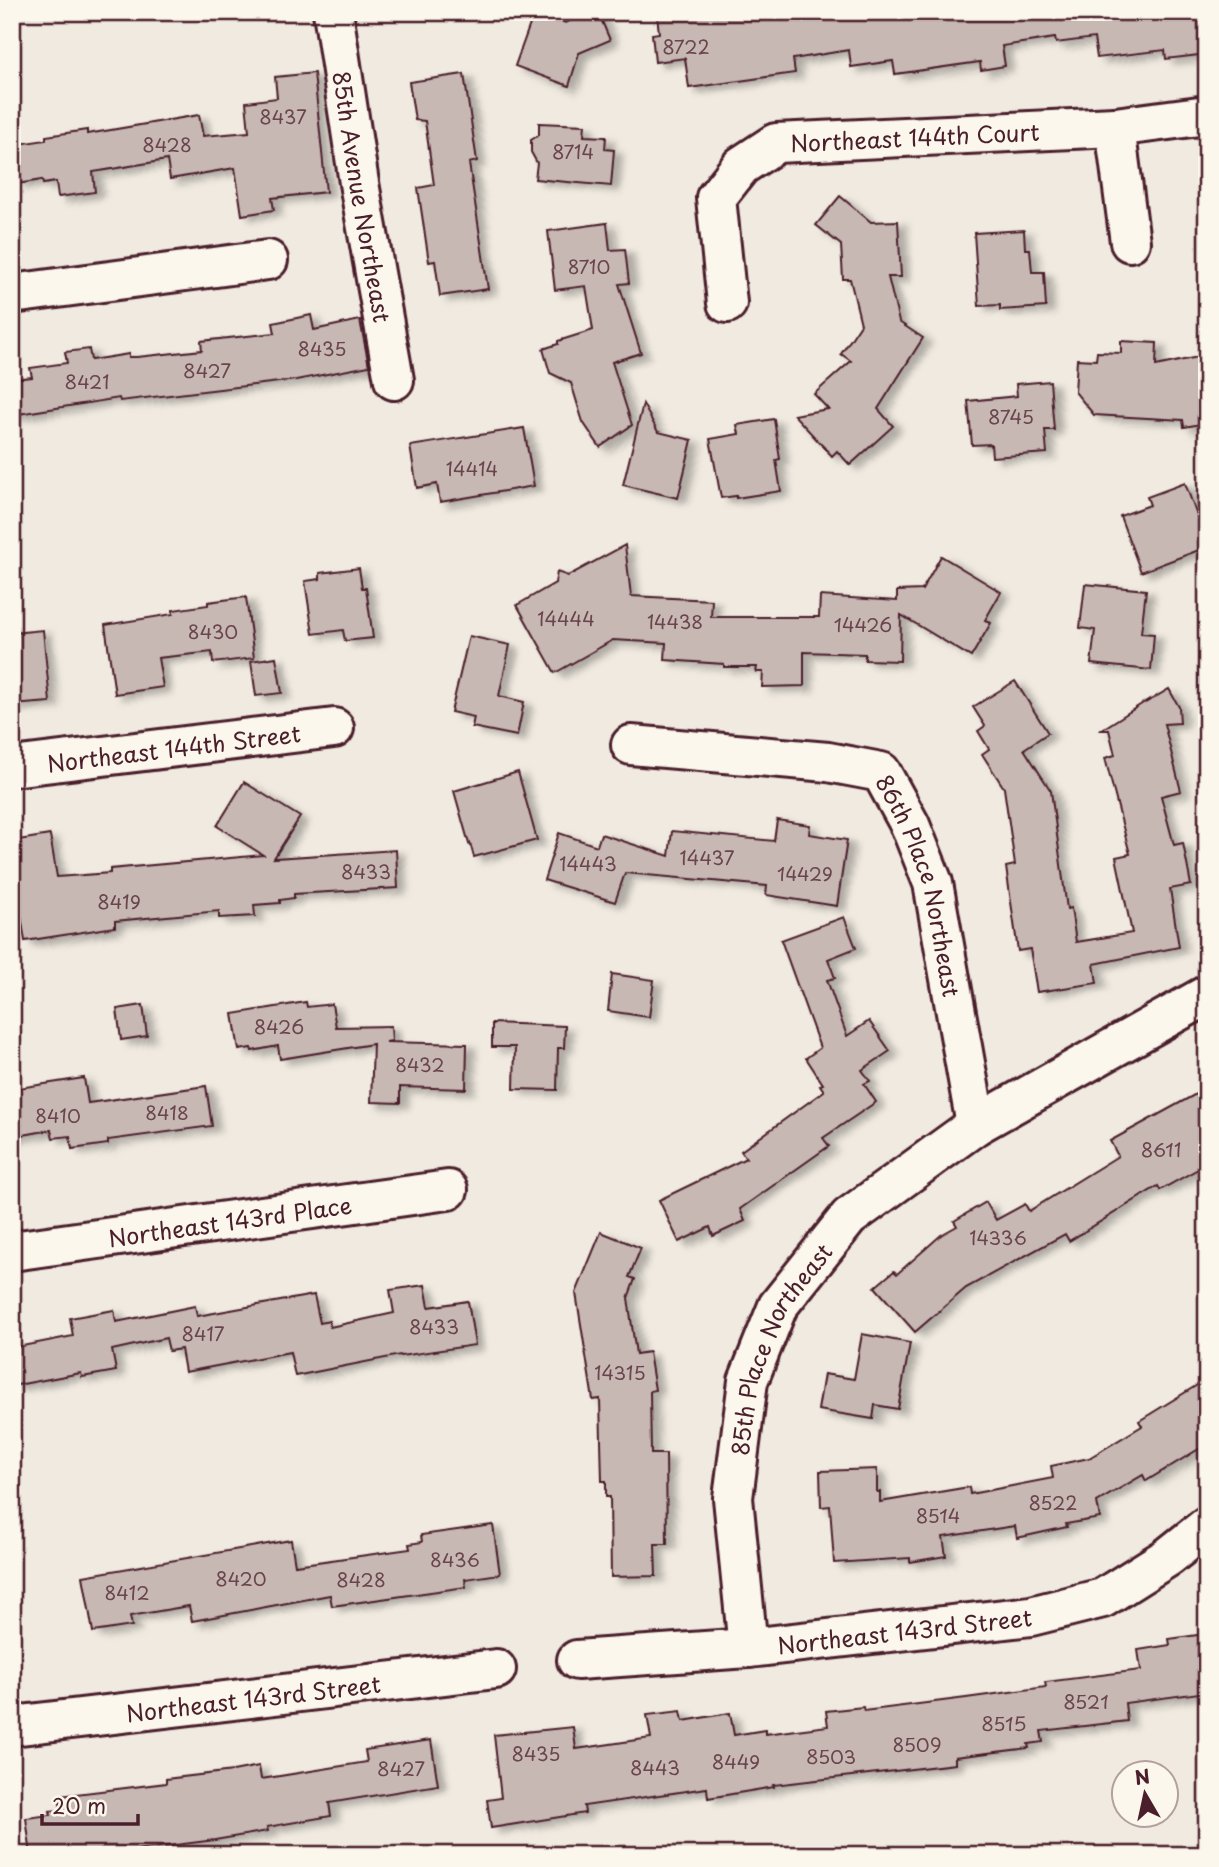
<svg xmlns="http://www.w3.org/2000/svg" width="1219" height="1867" font-family="'Playpen Sans',sans-serif">
<style>
.building{fill:#c8b8b3;stroke:#4a1f2b;stroke-width:2;filter:url(#shadow)}
.lines{fill:none;stroke-linecap:round;stroke-linejoin:round}
.minor-casing{stroke:#4a1f2b;stroke-width:44}
.minor{stroke:#fbf7ec;stroke-width:38}
.labels{text-anchor:middle;dominant-baseline:central;stroke-width:7;stroke-linejoin:round;paint-order:stroke}
.number-label{font-size:19px;fill:#6a454d}
.street-label{font-size:23px;fill:#4a1f2b;stroke:#fbf7ec}
</style>
<defs>
<filter id="shadow"><feDropShadow dx="8" dy="4.5" stdDeviation="3.5" flood-color="#0004"/></filter>
</defs>
<rect width="100%" height="100%" fill="#f0eae0"/>
<filter id="ink" filterUnits="userSpaceOnUse"><feTurbulence type="fractalNoise" baseFrequency=".0143" numOctaves="2"/><feDisplacementMap in="SourceGraphic" scale="14" xChannelSelector="R" yChannelSelector="G"/><feConvolveMatrix kernelMatrix="1 2 1 2 8 2 1 2 1" color-interpolation-filters="sRGB"/></filter>
<g filter="url(#ink)">
<g class="building">
<path d="M586 12H598L610 40 579 53 569 86 515 66 534 13 566 23Z"/>
<path d="M676 12H1207V54L1166 59 1165 50 1097 58 1094 38 1056 43 1055 38 1002 46 1005 66 981 70 980 62 895 74 893 61 851 67 849 50 793 59 795 73 689 88 685 58 655 62 652 34 659 33 657 15Z"/>
<path d="M314 73 326 192 272 198 274 210 242 215 235 168 170 179 167 160 93 172 95 192 58 197 56 182 43 184 42 180 17 184 12 145 46 140V136L87 130V134L199 115 203 136 249 132 246 102 277 98 275 77Z"/>
<path d="M464 74 477 161 469 163 488 289 440 296 435 261 429 262 418 188 434 185 425 121 415 120 409 82Z"/>
<path d="M539 123 585 125 584 136 606 137 605 149 614 150 611 186 535 179 537 163 531 152V140L539 135Z"/>
<path d="M840 196 871 222 898 221 901 277H888L899 322 923 338 878 409 893 426 850 465 837 451 832 456 794 415 828 409 814 394 851 361 841 354 861 324 850 279H843L841 245 816 225Z"/>
<path d="M607 223 610 250 625 249 629 283 619 284 641 353 612 362 632 425 600 447 583 422 571 383 550 373 543 349 558 344V341L593 330 586 286 555 290 548 231Z"/>
<path d="M1024 230 1025 249H1030L1032 272H1044L1046 307 1000 310V305L979 306 974 233Z"/>
<path d="M311 315 314 330 360 320 369 366 296 380 120 401 119 398 12 415V379L32 377 30 368 67 363 65 352 89 349 91 360 129 354V357H137L202 350 201 341 275 333 273 323Z"/>
<path d="M1121 341 1157 343 1156 366 1207 355V423L1184 427 1183 420 1094 415 1075 392 1077 359 1096 360 1097 352 1121 353Z"/>
<path d="M1050 381 1054 430H1045L1047 453 992 457 991 444 972 445 968 401 1017 396 1016 384Z"/>
<path d="M643 404 658 432 692 440 678 498 623 485Z"/>
<path d="M774 419 780 459 776 460 781 491 736 498V496L721 498 710 439 739 434 737 425Z"/>
<path d="M524 428 534 486 440 502 437 484 417 488 410 446Z"/>
<path d="M1185 483 1200 524 1207 522V547L1141 572 1120 516 1150 505 1147 497Z"/>
<path d="M625 545 631 596 712 600 711 617H819L820 596 897 601V591L922 590 941 556 1001 592 985 620 991 623 971 657 901 615 900 661 865 660V654L804 652V686L762 687 763 672H756L757 667H724V664L665 660 666 643 613 640 555 673 517 605 555 583 557 572 568 576Z"/>
<path d="M359 568 362 588H366L373 638 345 641 343 630 313 634 305 581 320 579V573Z"/>
<path d="M1085 584 1146 590 1141 633 1154 634 1151 670 1091 664 1095 630 1080 628Z"/>
<path d="M246 597 254 658 213 663 212 652 158 658 163 687 115 694 105 625 173 614V610L208 605V602Z"/>
<path d="M43 630 50 702 12 705V633Z"/>
<path d="M469 636 510 645 499 696 524 702 517 736 472 727 474 717 451 712Z"/>
<path d="M276 657 282 693 256 696 251 661Z"/>
<path d="M1015 681 1048 733 1024 749 1051 791 1067 909 1071 908 1076 942 1132 933 1116 857 1130 854 1105 758 1115 755 1109 730H1101L1148 700 1147 702 1169 689 1179 707 1180 723 1164 724 1181 791 1161 796 1174 845 1183 843 1191 885 1170 889 1179 947 1094 964 1097 983 1037 992 1030 949 1018 951 1006 867 1015 865 1004 788 982 754 989 749 978 731 985 726 973 707Z"/>
<path d="M518 772 537 840 474 857 470 843 469 844 454 791Z"/>
<path d="M244 782 300 817 274 858 396 850 398 888 294 894V898L280 900V903L254 905 255 916 219 918V911L115 921V927L25 941 12 859V841L50 835 57 877 110 873V869L263 855 217 826Z"/>
<path d="M777 820 810 825 809 834 847 840 837 906 766 895 767 886 625 873 615 902 544 880 559 833 597 846 601 834 669 856 672 831 774 841Z"/>
<path d="M844 917 856 948 828 959 835 978 827 980 847 1036 869 1021 890 1051 862 1070 870 1081 864 1084 876 1102 823 1138 829 1146 740 1209 745 1221 713 1236 710 1227 679 1242 659 1200 746 1158 741 1151 824 1091 820 1085 823 1084 806 1058 820 1048 781 940Z"/>
<path d="M612 974 654 980 649 1017 608 1011Z"/>
<path d="M306 1002 307 1007 332 1004 336 1027 391 1026 392 1041 386 1042 467 1044 466 1089 400 1087V1103L371 1102 373 1044 280 1059 278 1046 252 1051 251 1048 239 1050 233 1014Z"/>
<path d="M143 1005 147 1036 121 1040 117 1009Z"/>
<path d="M492 1023 565 1026 564 1048H558L557 1090 514 1089 515 1047H492Z"/>
<path d="M84 1078 88 1103 206 1086 212 1126 108 1140V1144L72 1149 70 1136 53 1138 51 1130 12 1137V1089Z"/>
<path d="M1207 1088V1164L1160 1190 1158 1186 1069 1241 1065 1234 966 1288 915 1332 875 1287 894 1271 897 1274 941 1235 957 1226 954 1221 986 1202 996 1220 1025 1204 1029 1211 1118 1156 1110 1141Z"/>
<path d="M601 1232 641 1248 629 1277 635 1279 628 1298 636 1354 649 1352 655 1390 650 1391 651 1454H666L667 1544H655L656 1576 611 1577 610 1497H606V1481H602L600 1399 593 1400 576 1293Z"/>
<path d="M425 1285 429 1307 468 1301 475 1345 401 1356 400 1355 295 1376 290 1352 185 1372 181 1349 169 1351 166 1338 112 1350 116 1371 82 1377 81 1373 12 1386V1348L73 1336 70 1318 114 1310 116 1322 195 1306 197 1316 314 1295 320 1323 329 1321 330 1327 394 1313 390 1290Z"/>
<path d="M862 1334 910 1343 898 1409 875 1405 873 1419 818 1410 824 1374 854 1379Z"/>
<path d="M1207 1379V1444L1146 1481 1143 1475 1097 1502 1100 1518 1066 1524 1067 1527 1017 1538 1015 1526 943 1537 946 1556 910 1562V1558L834 1563 830 1506 821 1507 820 1471 877 1469V1492H880V1502L969 1487 970 1494 1053 1478 1051 1466 1089 1458 1142 1426 1139 1421Z"/>
<path d="M493 1525 500 1574 465 1579 466 1587 332 1606 330 1595 192 1621 189 1606 130 1616 132 1626 93 1632 83 1576 291 1540 295 1565 410 1549 409 1544 422 1542 421 1535Z"/>
<path d="M1205 1634 1207 1648V1692L1125 1703 1127 1721 1041 1731 1043 1742 1028 1744 1029 1748 955 1757V1764L773 1785 774 1787 708 1798 707 1788 584 1806 585 1813 491 1828 487 1800 501 1798 494 1735 573 1727 576 1749 651 1738 647 1715 681 1711 683 1721 730 1713 734 1735 765 1730V1734L828 1726 826 1711 863 1707 864 1711 966 1698 1046 1687 1045 1682 1141 1670 1138 1650 1170 1645 1169 1639Z"/>
<path d="M431 1740 438 1785 329 1803 331 1816 267 1827 268 1831 215 1840 96 1855H31L26 1818 51 1815 50 1811 61 1810 59 1796 166 1783V1779L233 1771 259 1766 261 1779 367 1762 365 1750Z"/>
</g>
<g class="lines">
<defs>
<g id="minor">
<path id="s1" d="M333 12 359 183 394 380"/>
<path d="M1115 127 1130 242"/>
<path d="M12 294 268 260"/>
<path id="s2" d="M727 303 716 198 741 166 776 143 1115 127 1207 115"/>
<path id="s3" d="M631 745 828 762 881 772 910 825 933 883 976 1125"/>
<path id="s4" d="M12 767 334 728"/>
<path id="s5" d="M12 1251 448 1190"/>
<path id="s6" d="M748 1648 733 1498 748 1381 778 1306 849 1217 976 1125 1207 995"/>
<path id="s7" d="M577 1660 748 1648 1031 1616 1103 1598 1168 1557 1207 1526"/>
<path id="s8" d="M12 1726 496 1669"/>
</g>
</defs>
<use href="#minor" class="minor-casing"/>
<use href="#minor" class="minor"/>
</g>
</g>
<g class="labels">
<g class="number-label">
<text x="686" y="46">8722</text>
<text x="283" y="116">8437</text>
<text x="167" y="144">8428</text>
<text x="573" y="151">8714</text>
<text x="589" y="266">8710</text>
<text x="322" y="348">8435</text>
<text x="207" y="370">8427</text>
<text x="87" y="381">8421</text>
<text x="1011" y="416">8745</text>
<text x="472" y="468">14414</text>
<text x="566" y="618">14444</text>
<text x="675" y="621">14438</text>
<text x="863" y="624">14426</text>
<text x="213" y="631">8430</text>
<text x="707" y="857">14437</text>
<text x="588" y="863">14443</text>
<text x="366" y="871">8433</text>
<text x="805" y="873">14429</text>
<text x="119" y="901">8419</text>
<text x="279" y="1026">8426</text>
<text x="420" y="1064">8432</text>
<text x="167" y="1112">8418</text>
<text x="58" y="1115">8410</text>
<text x="1161" y="1149">8611</text>
<text x="998" y="1237">14336</text>
<text x="434" y="1326">8433</text>
<text x="203" y="1333">8417</text>
<text x="620" y="1372">14315</text>
<text x="1053" y="1502">8522</text>
<text x="938" y="1515">8514</text>
<text x="455" y="1559">8436</text>
<text x="241" y="1578">8420</text>
<text x="361" y="1579">8428</text>
<text x="127" y="1592">8412</text>
<text x="1086" y="1701">8521</text>
<text x="1004" y="1723">8515</text>
<text x="917" y="1744">8509</text>
<text x="536" y="1753">8435</text>
<text x="831" y="1756">8503</text>
<text x="736" y="1761">8449</text>
<text x="655" y="1767">8443</text>
<text x="401" y="1768">8427</text>
</g>
<g class="street-label">
<text stroke="none"><textPath href="#s2" startOffset="327">Northeast 144th Court</textPath></text>
<text stroke="none"><textPath href="#s1" startOffset="187">85th Avenue Northeast</textPath></text>
<text stroke="none"><textPath href="#s4" startOffset="163">Northeast 144th Street</textPath></text>
<text stroke="none"><textPath href="#s3" startOffset="373">86th Place Northeast</textPath></text>
<text stroke="none"><textPath href="#s5" startOffset="220">Northeast 143rd Place</textPath></text>
<text stroke="none"><textPath href="#s6" startOffset="310">85th Place Northeast</textPath></text>
<text stroke="none"><textPath href="#s7" startOffset="329">Northeast 143rd Street</textPath></text>
<text stroke="none"><textPath href="#s8" startOffset="243">Northeast 143rd Street</textPath></text>
</g>
</g>
<rect width="1219" height="1867" fill="none" stroke="#fbf7ec" stroke-width="42"/>
<rect x="21" y="21" width="1177" height="1825" fill="none" stroke="#4a1f2b" stroke-width="2.5" filter="url(#ink)"/>
<g transform="translate(1145 1794) rotate(351)"><circle r="33" fill="#fbf7ec" stroke="#b4a19f" stroke-width="2"/>
<path d="M0-5L12 26L0 18L-12 26Z" fill="#4a1f2b"/>
<text y="-10" font-size="19" font-weight="bold" text-anchor="middle" fill="#4a1f2b">N</text>
</g>
<path d="M42 1814v10h96v-10" fill="none" stroke="#4a1f2b" stroke-width="3.5"/>
<text x="52" y="1814" font-size="21" fill="#4a1f2b" stroke="#fbf7ec" stroke-width="5" paint-order="stroke">20 m</text>
</svg>
